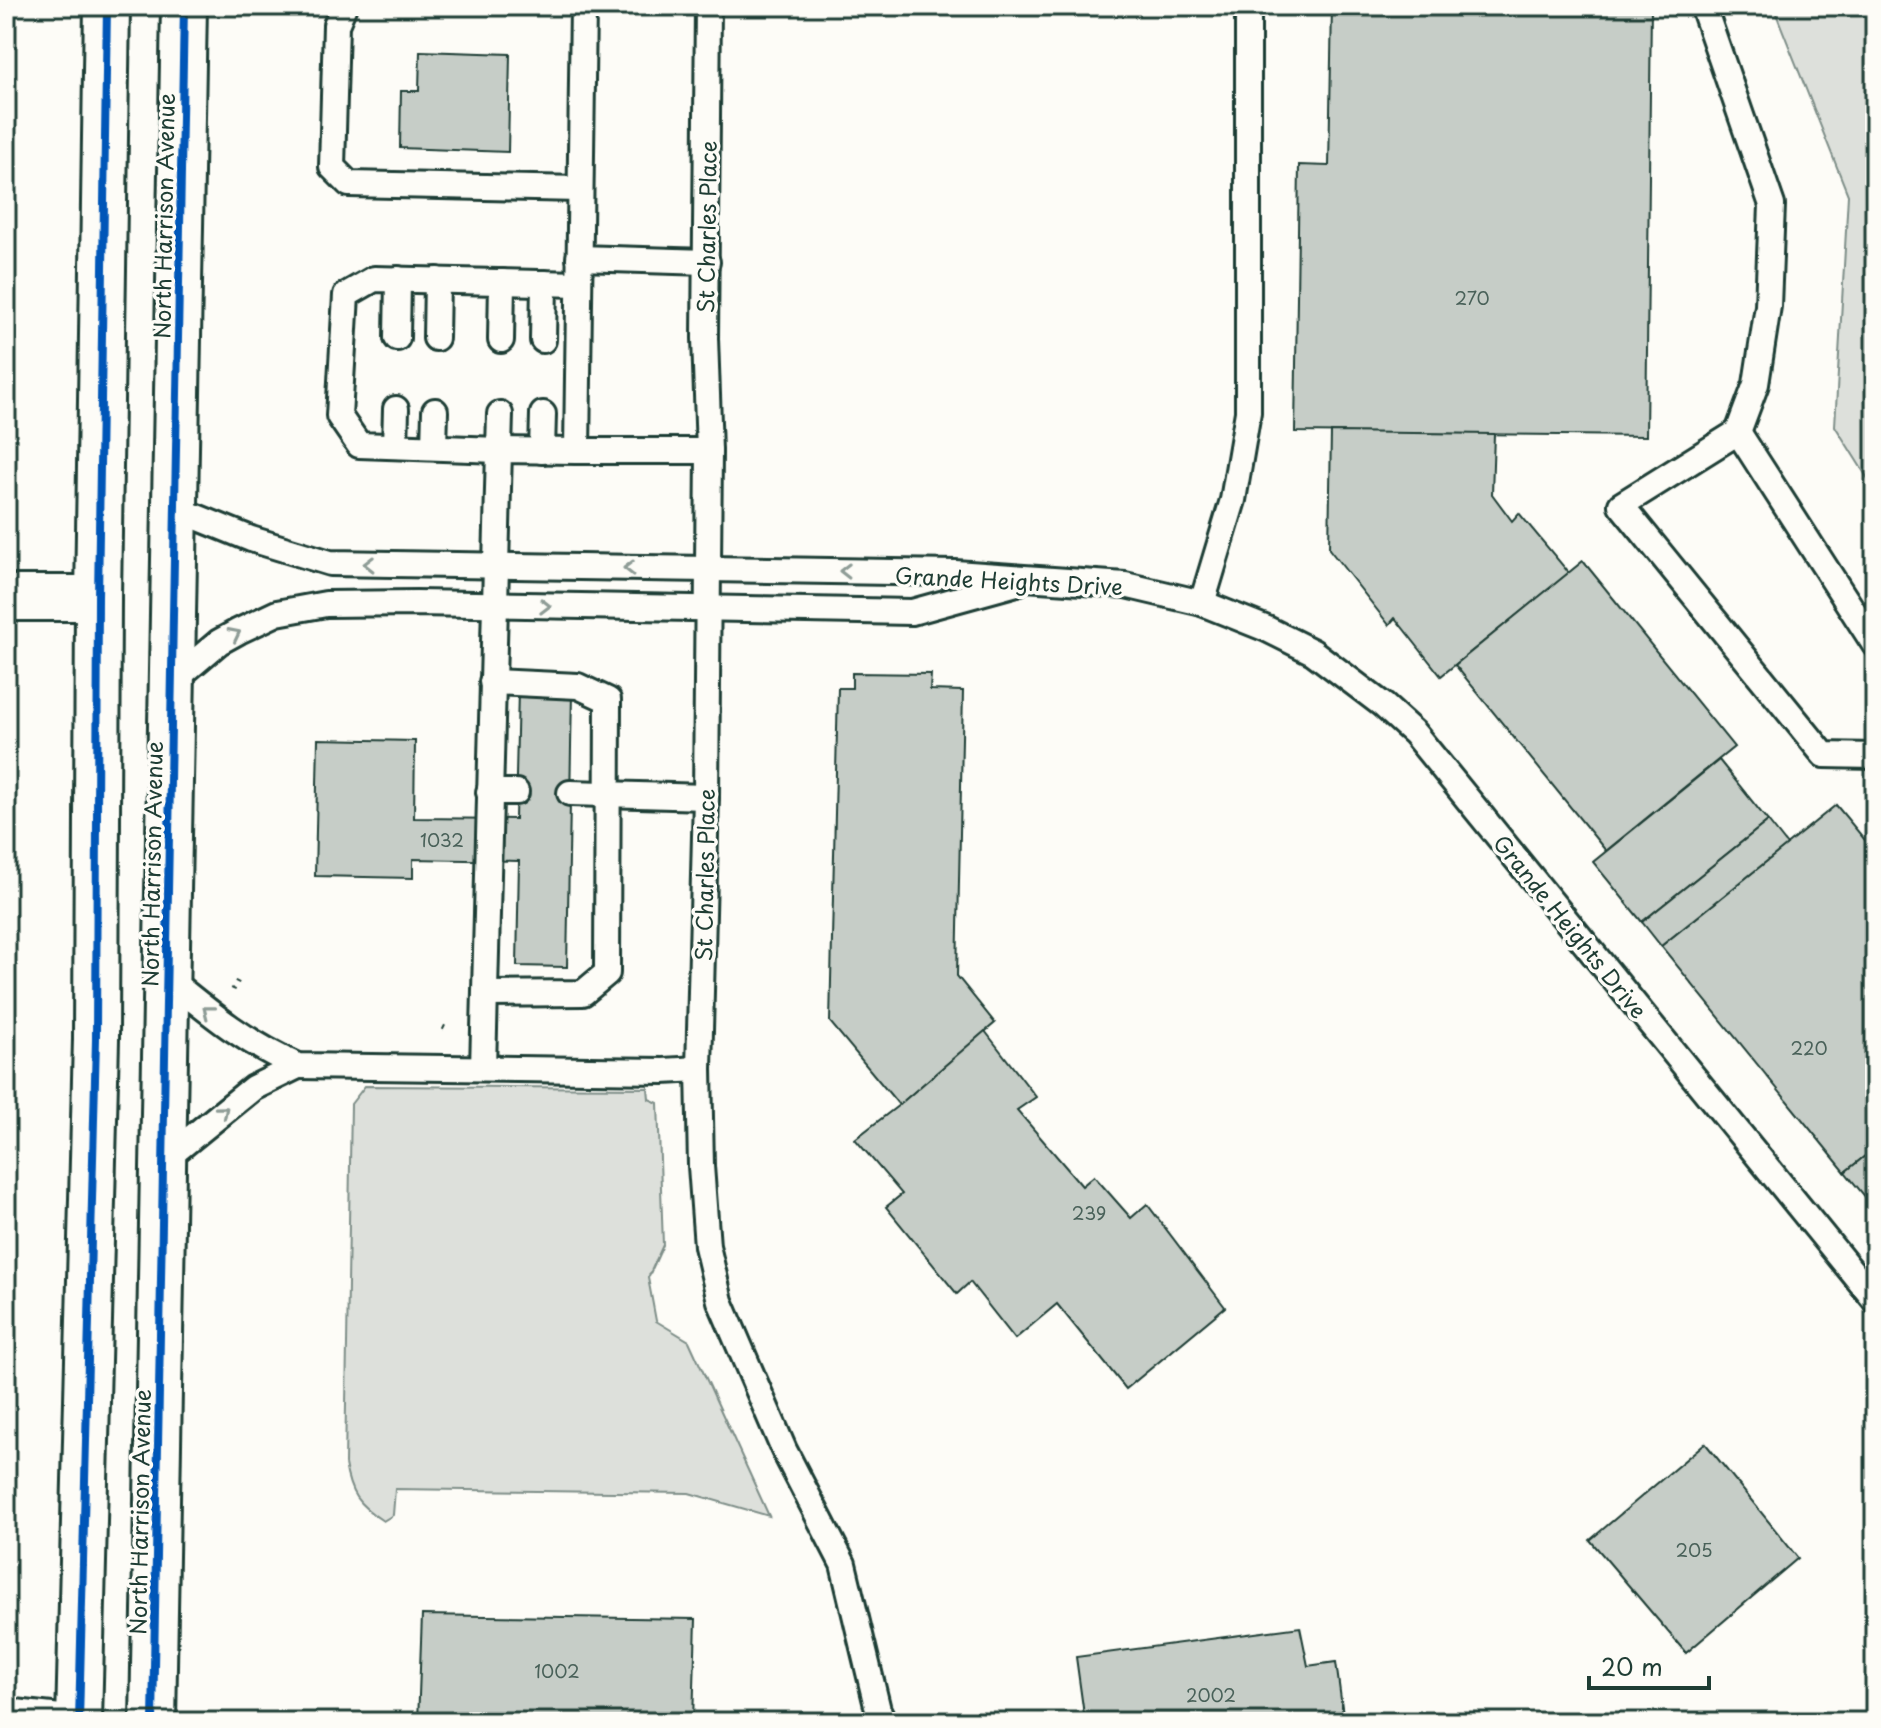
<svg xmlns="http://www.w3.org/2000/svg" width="1881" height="1728" font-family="'Playpen Sans',sans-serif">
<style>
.green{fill:#dde0db;stroke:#7e8e88;stroke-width:2}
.building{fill:#c6cdc7;stroke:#1f3d34;stroke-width:2}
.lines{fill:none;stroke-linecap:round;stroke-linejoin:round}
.lane-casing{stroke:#1f3d34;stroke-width:30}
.street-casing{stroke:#1f3d34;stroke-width:50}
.primary-casing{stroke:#1f3d34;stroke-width:50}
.path{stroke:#1f3d34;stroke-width:5;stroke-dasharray:2 6;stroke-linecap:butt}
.lane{stroke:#fdfcf7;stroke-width:24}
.street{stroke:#fdfcf7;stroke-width:44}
.primary{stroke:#fdfcf7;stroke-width:44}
.cycleway-casing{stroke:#fdfcf7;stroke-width:13}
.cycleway{stroke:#0057b8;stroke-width:8}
.oneway{stroke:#8e9c96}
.labels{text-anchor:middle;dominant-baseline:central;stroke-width:7;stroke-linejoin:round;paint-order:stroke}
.number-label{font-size:18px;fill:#496159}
.street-label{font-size:22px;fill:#1f3d34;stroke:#fdfcf7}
</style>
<rect width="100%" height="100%" fill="#fdfcf7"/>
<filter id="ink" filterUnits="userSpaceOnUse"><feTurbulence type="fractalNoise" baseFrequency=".0125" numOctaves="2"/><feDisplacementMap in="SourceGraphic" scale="16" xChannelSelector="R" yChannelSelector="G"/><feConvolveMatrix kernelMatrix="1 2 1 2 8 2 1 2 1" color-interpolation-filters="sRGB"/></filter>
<g filter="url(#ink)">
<g class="green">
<path d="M1773 6H1875V490L1835 426 1848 195Z"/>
<path d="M365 1086 648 1088 649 1099 658 1103 663 1245 648 1278 656 1321 689 1341 769 1516 689 1493 395 1489 393 1515 383 1521C357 1504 350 1494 345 1464L351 1104Z"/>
</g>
<g class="building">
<path d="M1332 6H1651L1646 436 1295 432 1299 165 1329 166Z"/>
<path d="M420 51 510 54 508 152 400 148 401 91H419Z"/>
<path d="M1331 432 1494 434 1492 494 1512 521 1519 513 1569 573 1441 676 1395 618 1389 625 1329 549Z"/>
<path d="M1583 561 1734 747 1606 851 1455 665Z"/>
<path d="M852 673 931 674 930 690 963 691 957 976 995 1023 899 1105 830 1022 838 688H852Z"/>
<path d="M518 690 572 692 567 967 517 966 519 861 413 859V878L315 876 318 739 415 741 414 818 515 819Z"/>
<path d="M1719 760 1768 821 1642 922 1593 862Z"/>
<path d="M1836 805 1875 852V1148L1845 1172 1661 946Z"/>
<path d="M1768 821 1787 845 1661 946 1642 922Z"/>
<path d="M985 1031 1036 1097 1017 1110 1082 1186 1094 1176 1131 1218 1147 1204 1225 1307 1126 1389 1057 1304 1015 1339 970 1282 957 1294 886 1207 902 1194 855 1139 899 1105Z"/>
<path d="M1875 1148V1209L1845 1172Z"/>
<path d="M1705 1443 1798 1558 1686 1653 1590 1540Z"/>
<path d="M422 1615 696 1619 693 1722H418Z"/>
<path d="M1300 1627 1308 1666 1336 1662 1344 1722H1085L1076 1657Z"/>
</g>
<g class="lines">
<defs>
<g id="lane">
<path d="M344 6 336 25 332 167 349 184 580 189"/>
<path d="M583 6 577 451H709"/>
<path d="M708 6 705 338 709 451 706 797 699 1069 701 1166 707 1246 720 1301 784 1450 843 1564 878 1710 884 1722"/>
<path d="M1703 6 1772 205 1768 306 1756 384 1738 432"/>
<path d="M579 258 707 262"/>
<path d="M397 338 398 279"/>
<path d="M436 338 437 280"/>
<path d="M501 340 502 282"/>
<path d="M543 340 544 283"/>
<path d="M500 414 499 450 359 445 339 416 346 295 374 279 579 284"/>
<path d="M395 446 396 409"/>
<path d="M434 447 435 411"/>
<path d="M542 451 543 414"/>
<path d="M177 509 251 539 330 563 955 573 1125 585 1202 603 1267 629 1313 652 1383 705 1414 733 1875 1300"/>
<path d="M1202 603 1233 500 1248 412V6"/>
<path d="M1875 645 1738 432 1621 505 1824 755 1875 756"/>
<path d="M173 681 219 642 239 631 277 613 326 604 416 603 912 612 1017 583"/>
<path d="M489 792H516"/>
<path d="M570 793 706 797"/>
<path d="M167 978C211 1014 246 1043 298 1066L663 1071 699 1069"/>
<path d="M485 994 583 993 607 973 608 700 578 686 492 682"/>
<path d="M483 1068 499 450 577 451"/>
<path d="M163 1161 253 1088 298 1066"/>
<path d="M6 1711 79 1719"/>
</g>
<path id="street" d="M6 598H98"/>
<g id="primary">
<path d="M79 1722 96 1039 98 598 107 6"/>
<path d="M153 1722 184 6"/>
</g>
</defs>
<use href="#lane" class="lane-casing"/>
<use href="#street" class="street-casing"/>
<use href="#primary" class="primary-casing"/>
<g class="path">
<path d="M233 990 238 980"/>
<path d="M443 1027 447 1029"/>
</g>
<use href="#lane" class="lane"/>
<use href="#street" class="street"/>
<use href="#primary" class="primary"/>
<defs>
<g id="cycleway">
<path d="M79 1722 96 1039 98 598 107 6"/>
<path d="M153 1722 184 6"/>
</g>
</defs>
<use href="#cycleway" class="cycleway-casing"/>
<use href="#cycleway" class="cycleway"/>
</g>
<defs><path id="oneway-chevron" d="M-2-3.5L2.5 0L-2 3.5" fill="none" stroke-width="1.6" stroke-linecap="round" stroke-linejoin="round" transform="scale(2)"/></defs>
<g class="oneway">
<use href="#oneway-chevron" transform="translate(369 564) rotate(-179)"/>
<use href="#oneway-chevron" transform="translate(629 568) rotate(-179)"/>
<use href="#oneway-chevron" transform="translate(845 571) rotate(-179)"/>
<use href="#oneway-chevron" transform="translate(545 606) rotate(1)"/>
<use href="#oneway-chevron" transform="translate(235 634) rotate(-27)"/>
<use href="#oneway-chevron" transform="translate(208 1011) rotate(-142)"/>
<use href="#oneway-chevron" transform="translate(223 1111) rotate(-40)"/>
</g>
</g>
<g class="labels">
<g class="number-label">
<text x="1472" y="297">270</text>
<text x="442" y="839">1032</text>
<text x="1809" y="1047">220</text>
<text x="1089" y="1212">239</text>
<text x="1694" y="1549">205</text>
<text x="557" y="1670">1002</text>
<text x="1211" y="1694">2002</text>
</g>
<g class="street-label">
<text transform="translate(163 216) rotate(-89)">North Harrison Avenue</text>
<text transform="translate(706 227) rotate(-89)">St Charles Place</text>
<text transform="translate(1009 580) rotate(3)">Grande Heights Drive</text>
<text transform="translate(151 864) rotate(-89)">North Harrison Avenue</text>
<text transform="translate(704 875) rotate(-89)">St Charles Place</text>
<text transform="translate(1571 926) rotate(51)">Grande Heights Drive</text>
<text transform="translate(139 1512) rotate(-89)">North Harrison Avenue</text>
</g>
</g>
<rect width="1881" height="1728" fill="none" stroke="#fdfcf7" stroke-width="32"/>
<rect x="16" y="16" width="1849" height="1696" fill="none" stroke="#1f3d34" stroke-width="3" filter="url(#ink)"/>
<path d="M1589 1676v12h120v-12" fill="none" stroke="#1f3d34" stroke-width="4"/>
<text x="1601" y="1676" font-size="24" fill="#1f3d34" stroke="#fdfcf7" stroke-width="6" paint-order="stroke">20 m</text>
</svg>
